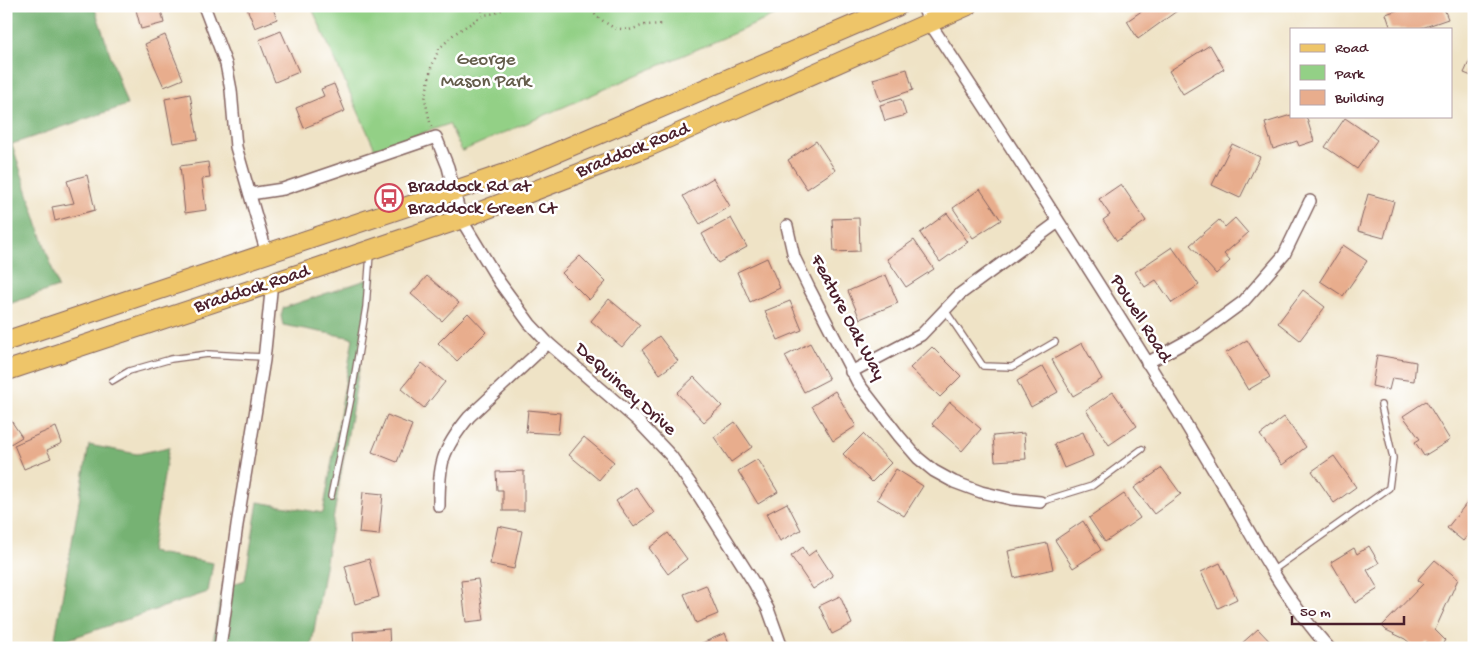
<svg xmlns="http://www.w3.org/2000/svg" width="1480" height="654" font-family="'Gochi Hand',sans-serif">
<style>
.green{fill:#93d086;stroke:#6e7858}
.forest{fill:#76b273;stroke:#60684f}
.building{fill:#e8ad8d}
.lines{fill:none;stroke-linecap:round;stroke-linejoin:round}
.service-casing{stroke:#846461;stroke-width:8}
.minor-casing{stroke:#846461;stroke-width:14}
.primary-casing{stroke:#846461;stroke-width:21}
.path{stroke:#846461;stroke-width:2.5;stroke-dasharray:1 4;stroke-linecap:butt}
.service{stroke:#fff;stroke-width:5.5}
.minor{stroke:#fff;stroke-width:11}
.primary{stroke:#eec569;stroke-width:19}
.labels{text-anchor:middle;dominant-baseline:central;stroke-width:5;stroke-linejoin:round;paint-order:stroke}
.park-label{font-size:19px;fill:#645d4b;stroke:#fff}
.street-label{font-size:19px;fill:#4a1f2b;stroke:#fff}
.poi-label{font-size:19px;fill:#4a1f2b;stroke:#fff;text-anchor:start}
</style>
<rect width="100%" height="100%" fill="#fff"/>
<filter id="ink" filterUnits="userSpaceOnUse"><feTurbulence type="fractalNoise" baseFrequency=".02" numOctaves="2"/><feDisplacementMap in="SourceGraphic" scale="10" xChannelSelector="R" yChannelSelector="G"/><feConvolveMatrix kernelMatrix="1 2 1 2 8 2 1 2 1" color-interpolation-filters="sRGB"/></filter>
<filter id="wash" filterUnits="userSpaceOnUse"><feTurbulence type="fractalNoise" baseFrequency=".0096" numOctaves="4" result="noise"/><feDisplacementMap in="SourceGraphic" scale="20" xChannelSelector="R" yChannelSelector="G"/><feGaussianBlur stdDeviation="1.12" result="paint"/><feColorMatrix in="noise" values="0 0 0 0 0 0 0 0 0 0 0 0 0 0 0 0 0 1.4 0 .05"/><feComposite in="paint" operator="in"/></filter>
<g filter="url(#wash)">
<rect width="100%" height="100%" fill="#efe3c6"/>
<path class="green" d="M311 6H797L462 151 449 124 375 149Z"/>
<g class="forest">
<path d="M6 6H94L127 105 12 144 58 287 6 305Z"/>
<path d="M375 277 311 648H212L222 588 245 580 258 502 323 513 353 338 283 325 281 316 283 308Z"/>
<path d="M89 445 137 454 169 447 151 552 213 563 208 592 54 644Z"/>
</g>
<g id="blocks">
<g class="building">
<path d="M135 6H160L164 23 141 29Z"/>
<path d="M246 6H272L277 19 255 28Z"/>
<path d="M1149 6H1180L1181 8 1138 39 1127 21Z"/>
<path d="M1409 6H1443L1448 19 1419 29H1391L1386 14Z"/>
<path d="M281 31 299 72 275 82 259 40Z"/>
<path d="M165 35 183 79 164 87 145 44Z"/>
<path d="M1210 45 1224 69 1183 94 1169 71Z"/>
<path d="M1474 51V77L1464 73Z"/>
<path d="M907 69 913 90 880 101 873 79Z"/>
<path d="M334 84 345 111 304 128 296 108 324 96 321 89Z"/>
<path d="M190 94 198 139 173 143 165 99Z"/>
<path d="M901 99 906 115 885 121 880 105Z"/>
<path d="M1291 115V116H1306L1314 141 1299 146 1297 141 1273 149 1265 123Z"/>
<path d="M1345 118 1377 140 1357 169 1325 147Z"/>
<path d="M816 141 835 170 807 189 788 160Z"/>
<path d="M1232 144 1260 157 1240 198 1212 185Z"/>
<path d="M208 162 210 178 202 179 206 210 185 213 180 166Z"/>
<path d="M87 175 95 210 55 221 52 207 74 203 67 181Z"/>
<path d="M713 178 730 206 700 224 683 196Z"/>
<path d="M1121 184 1146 221 1117 241 1103 220 1110 215 1099 199Z"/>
<path d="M980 189 1001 220 973 238 953 208Z"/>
<path d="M1368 194 1394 201 1384 238 1358 231Z"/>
<path d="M947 213 968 242 940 262 920 233Z"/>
<path d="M731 218 747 247 718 263 702 234Z"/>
<path d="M859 218 860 251 834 252 832 219Z"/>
<path d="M1235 218 1248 233 1224 254 1230 261 1216 274 1190 245 1219 220 1225 227Z"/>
<path d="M914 240 934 269 906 287 887 259Z"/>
<path d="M1343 245 1367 261 1343 296 1320 281Z"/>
<path d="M1172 247 1199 285 1172 303 1156 280 1145 287 1135 272Z"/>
<path d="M580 256 606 282 589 300 562 273Z"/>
<path d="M767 258 780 288 750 302 737 272Z"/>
<path d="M886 275 898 303 860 319 848 291Z"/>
<path d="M427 276 459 303 442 321 411 294Z"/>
<path d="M1303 290 1325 307 1300 340 1278 323Z"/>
<path d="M609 299 640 325 622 347 591 321Z"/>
<path d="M790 301 802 330 778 340 765 311Z"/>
<path d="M468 313 486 332 457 361 438 343Z"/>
<path d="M659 336 678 361 660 374 642 350Z"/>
<path d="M1247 340 1270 377 1248 390 1226 353Z"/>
<path d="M810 343 829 379 804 392 785 356Z"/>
<path d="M1082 343 1102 379 1073 396 1052 360Z"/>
<path d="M932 347 961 376 940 397 910 368Z"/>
<path d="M1377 355 1416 362 1414 381 1392 378 1389 390 1372 386Z"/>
<path d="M422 363 445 382 424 408 401 389Z"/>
<path d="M1043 366 1058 392 1031 407 1017 381Z"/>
<path d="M694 377 722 406 704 422 677 393Z"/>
<path d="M835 391 856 426 833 441 812 406Z"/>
<path d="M1113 392 1137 426 1109 445 1086 410Z"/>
<path d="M1426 401 1450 440 1424 456 1415 442 1420 439 1403 416Z"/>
<path d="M950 402 981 429 962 451 932 424Z"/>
<path d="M528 410 560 413 558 434 526 432Z"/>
<path d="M387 415 412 425 397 462 372 452Z"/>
<path d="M1284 417 1306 447 1282 465 1260 435Z"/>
<path d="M10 419 22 437 7 446 6 421Z"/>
<path d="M735 422 752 447 731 462 714 437Z"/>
<path d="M56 427 62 443 47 450 51 458 24 469 14 445Z"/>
<path d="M1083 432 1093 456 1064 468 1054 444Z"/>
<path d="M1024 433 1026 459 995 461 993 436Z"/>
<path d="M863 434 891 463 872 482 843 454Z"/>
<path d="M584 437 614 462 599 480 569 455Z"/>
<path d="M1334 456 1356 487 1334 503 1312 471Z"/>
<path d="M758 459 778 492 758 504 738 471Z"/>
<path d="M1162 468 1181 494 1154 514 1134 488Z"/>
<path d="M896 469 923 486 904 516 877 499Z"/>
<path d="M524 471V511H503V490H497L496 472Z"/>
<path d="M636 487 654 513 634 527 616 501Z"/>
<path d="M363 492 383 494 379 535 359 533Z"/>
<path d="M1124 494 1140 518 1105 542 1089 518Z"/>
<path d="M1474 494V528L1463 541 1447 528Z"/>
<path d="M787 503 801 530 780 541 766 514Z"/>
<path d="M1083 521 1101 550 1073 568 1055 540Z"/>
<path d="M498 526 522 531 514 569 490 564Z"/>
<path d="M668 533 687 559 668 574 649 548Z"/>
<path d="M1047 543 1053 569 1014 578 1008 551Z"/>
<path d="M1369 546 1379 563 1367 570 1378 589 1355 603 1331 562 1354 548 1357 554Z"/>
<path d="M803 547 808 556 816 550 833 576 813 589 791 556Z"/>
<path d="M369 559 379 597 355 604 345 566Z"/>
<path d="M1435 560 1458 579 1435 630 1445 640 1440 648H1433L1427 642 1422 648H1416L1405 639 1386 630 1382 626 1423 584 1418 580 1419 578Z"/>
<path d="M1220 563 1237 599 1218 608 1201 572Z"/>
<path d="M478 579 484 620 466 622 461 581Z"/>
<path d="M706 585 718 614 696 623 684 594Z"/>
<path d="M840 596 852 624 832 634 819 606Z"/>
<path d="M389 629 390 648H354L353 632Z"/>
<path d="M1258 629 1276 648H1243L1240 645Z"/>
<path d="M725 633 731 648H702L700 644Z"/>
</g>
</g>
</g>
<g filter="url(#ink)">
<use href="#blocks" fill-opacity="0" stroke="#846461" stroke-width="1"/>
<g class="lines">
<defs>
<g id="service">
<path d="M945 310 983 366 1012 367 1055 342"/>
<path d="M112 381 129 371 171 359 208 354 264 357"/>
<path d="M331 496 351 398 366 307 370 254"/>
<path d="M1040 502 1092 486 1142 449"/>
<path d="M1272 571 1389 488 1393 458 1381 405"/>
</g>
<g id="minor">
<path d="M204 6 226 64 231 90 236 147 267 254"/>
<path d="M923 6 929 22C1015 152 1099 284 1181 416 1196 441 1211 466 1226 491 1257 545 1286 601 1329 648"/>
<path d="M250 194 283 189 436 137 448 167 461 219 500 283 530 324 548 343 637 420 671 456 699 496 754 583 768 609 782 648"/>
<path d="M787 226 794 257 809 288 858 383 899 436 918 458 934 471 954 482 981 492 1011 499 1040 502"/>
<path d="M1147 363 1198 335 1243 302 1284 255 1310 201"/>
<path d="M851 372 921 335 960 294 1058 222"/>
<path d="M439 506C439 464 441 451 469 417L548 343"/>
<path d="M220 648 237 525 264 360 272 282"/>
</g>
<g id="primary">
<path d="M6 341 513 171 898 6"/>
<path d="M6 371 311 270 461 219 650 146 967 6"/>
</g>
</defs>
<use href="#service" class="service-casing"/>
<use href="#minor" class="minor-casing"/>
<use href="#primary" class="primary-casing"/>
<g class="path">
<path d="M480 6 484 15"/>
<path d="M589 6 597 17 614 28 629 30 645 25 664 24"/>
<path d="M431 127 425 99 431 68 439 49 454 34 484 15 496 13 508 6"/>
</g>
<use href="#service" class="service"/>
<use href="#minor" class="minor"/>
<use href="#primary" class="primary"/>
</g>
</g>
<defs>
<symbol id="bus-ring" viewBox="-11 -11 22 22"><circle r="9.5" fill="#fff" stroke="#d1495b" stroke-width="1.5"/><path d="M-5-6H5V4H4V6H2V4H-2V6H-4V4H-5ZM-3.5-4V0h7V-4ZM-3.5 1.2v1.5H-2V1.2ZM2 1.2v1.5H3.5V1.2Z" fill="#d1495b"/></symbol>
</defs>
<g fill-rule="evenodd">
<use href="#bus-ring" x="373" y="182" width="32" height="32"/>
</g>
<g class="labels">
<g class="park-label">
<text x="486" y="60">George<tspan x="486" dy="22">Mason Park</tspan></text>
</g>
<g class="street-label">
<text transform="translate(633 151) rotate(-22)">Braddock Road</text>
<text transform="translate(252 290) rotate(-18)">Braddock Road</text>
<text transform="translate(847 318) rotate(62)">Feature Oak Way</text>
<text transform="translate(1140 319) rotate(58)">Powell Road</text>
<text transform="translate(625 390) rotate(42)">DeQuincey Drive</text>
</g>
<g class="poi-label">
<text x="408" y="187">Braddock Rd at<tspan x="408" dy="22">Braddock Green Ct</tspan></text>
</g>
</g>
<rect width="1480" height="654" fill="none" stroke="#fff" stroke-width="25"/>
<rect x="1290" y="28" width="162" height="90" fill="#ffffff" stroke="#b7a5aa"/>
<rect x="1300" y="44" width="25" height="8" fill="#eec569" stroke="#b7a5aa"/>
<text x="1335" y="52" font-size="15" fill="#4a1f2b">Road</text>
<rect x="1300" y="65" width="25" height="15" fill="#93d086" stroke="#b7a5aa"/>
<text x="1335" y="78" font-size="15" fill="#4a1f2b">Park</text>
<rect x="1300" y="90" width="25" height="15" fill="#e8ad8d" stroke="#b7a5aa"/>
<text x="1335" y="102" font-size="15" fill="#4a1f2b">Building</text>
<path d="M1292 616v8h112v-8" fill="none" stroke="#4a1f2b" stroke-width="2.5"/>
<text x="1300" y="616" font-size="15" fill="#4a1f2b" stroke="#ffffff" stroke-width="4" paint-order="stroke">50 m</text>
</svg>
